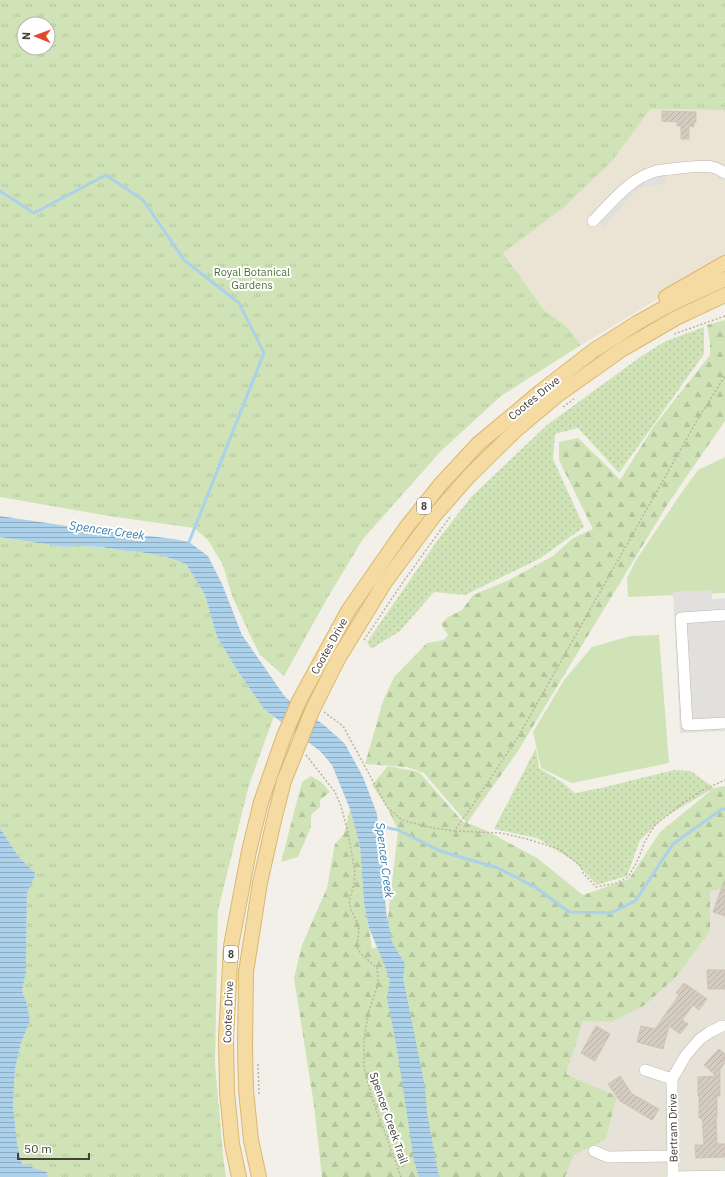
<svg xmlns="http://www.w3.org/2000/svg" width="725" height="1177" font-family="'IBM Plex Sans',sans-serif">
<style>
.residential{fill:#e6e2d8}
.education{fill:#ebe4d5}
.grass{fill:url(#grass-dots)}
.forest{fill:url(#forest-firs)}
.park{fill:url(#park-tufts);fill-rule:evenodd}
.pitch{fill:#d0e3b6}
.parking{fill:#e2e0de}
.water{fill:url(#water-rules)}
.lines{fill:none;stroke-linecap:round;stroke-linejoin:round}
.stream{stroke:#acd1ea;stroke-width:3}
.building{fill:url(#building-hatch);stroke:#cec3b4}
.minor-casing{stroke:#beb7ad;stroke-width:12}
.major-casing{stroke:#d8b872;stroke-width:16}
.path{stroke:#beb39f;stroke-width:1.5;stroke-dasharray:2 2;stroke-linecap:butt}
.minor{stroke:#fff;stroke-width:11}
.major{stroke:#f5dba1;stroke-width:14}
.labels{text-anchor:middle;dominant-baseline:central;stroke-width:4;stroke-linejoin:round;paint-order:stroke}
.shield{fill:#fff;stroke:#7e7a74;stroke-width:1}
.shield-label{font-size:10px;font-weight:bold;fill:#464138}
.park-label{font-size:11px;fill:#4b7331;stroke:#fff}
.street-label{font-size:11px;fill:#464138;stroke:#fff}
.water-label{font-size:12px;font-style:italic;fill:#3b7ca8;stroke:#fff}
</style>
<defs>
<pattern id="grass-dots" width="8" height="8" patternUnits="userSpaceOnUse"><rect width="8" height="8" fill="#d0e3b6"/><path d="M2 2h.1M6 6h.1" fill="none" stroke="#b4c49d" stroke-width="1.8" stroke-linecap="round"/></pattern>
<pattern id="forest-firs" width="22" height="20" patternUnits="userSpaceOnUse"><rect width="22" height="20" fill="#d0e3b6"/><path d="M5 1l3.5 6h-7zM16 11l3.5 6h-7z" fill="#b4c49d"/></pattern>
<pattern id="park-tufts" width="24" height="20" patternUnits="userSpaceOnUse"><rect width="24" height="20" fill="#d0e3b6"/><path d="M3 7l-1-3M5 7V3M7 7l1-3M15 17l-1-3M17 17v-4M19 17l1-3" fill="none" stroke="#b4c49d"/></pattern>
<pattern id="water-rules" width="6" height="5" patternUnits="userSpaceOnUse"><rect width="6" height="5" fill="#acd1ea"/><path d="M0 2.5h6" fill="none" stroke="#8eabbf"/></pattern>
<pattern id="building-hatch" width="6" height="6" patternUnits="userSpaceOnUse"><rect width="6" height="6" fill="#d4ccc0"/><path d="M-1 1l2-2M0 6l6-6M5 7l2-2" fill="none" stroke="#b7b0a6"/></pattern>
</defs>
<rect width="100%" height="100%" fill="#f3f0ea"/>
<path class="residential" d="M725 889V1177H565L574 1155 606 1139 617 1096 566 1074 583 1020 612 1022 645 1005 675 978 710 891Z"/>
<path class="education" d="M650 109 725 110V259L581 345 566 326 544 310 503 253Z"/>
<g class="grass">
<path d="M704 327V354L619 473 578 428 555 434 553 459 584 527 539 559 465 595 434 592 400 631 371 649 367 642 437 541 471 497 510 460 547 425 643 355 666 341Z"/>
<path d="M536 748 539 768 562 782 575 793 601 788 674 770 691 771 714 788 666 816 640 840 627 876 597 885 574 861 537 838 494 829Z"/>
</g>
<g class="forest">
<path d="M725 320V421L669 502 518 751 467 823 485 830 537 858 583 895 629 879 660 832 714 788 725 786V889L710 891V931L675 978 645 1005 612 1022 583 1021 566 1074 617 1096 606 1139 574 1155 565 1177H322L314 1105 294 978 302 945 327 888 335 844 344 834 350 809 360 846 364 903 369 928 372 949 385 943 398 830 387 807 372 785 388 766 419 772 463 822H466L424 773 407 767 365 764 383 701 394 677 427 643 444 640 448 635 441 624 448 617 462 610 473 595 509 580 553 556 573 538 593 529 559 460V442L578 438 607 466 620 480 654 426 710 355V342L707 325Z"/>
<path d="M311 776 321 782 330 792 320 800V807L311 815V827L298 857 281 862 302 782Z"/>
</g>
<g class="park">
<path d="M0 0H725V110L650 109 612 161 563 208 503 253 544 310 566 326 581 345 501 396 441 451 363 539 328 597 284 676 260 655 249 633 232 596 223 565 208 540 194 528 109 516 0 497ZM24 24H48V48H24Z"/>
<path d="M0 537 64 547 78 546 102 547 125 551 140 552 167 557 186 564 205 595 217 637 237 670 264 709 274 716 249 785 218 910 215 1064 223 1155 226 1177H48L47 1172 22 1164 17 1143 13 1105 15 1069 21 1043 30 1021 27 1004 22 991 26 972 27 892 36 874 18 856 0 828Z"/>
</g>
<g class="pitch">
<path d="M725 457V593L628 597 627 578 636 560 682 492 698 470Z"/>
<path d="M659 635 669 763 572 783 541 768 533 732 564 680 592 647 630 636Z"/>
</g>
<g class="parking">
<path d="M665 176 666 184 645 187 637 191 631 196 603 228 599 222 628 189 645 180Z"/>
<path d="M712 590V599L725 598V731L680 733 673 592Z"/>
</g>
<g class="water">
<path d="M0 516 81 528 174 539 189 542 208 556 222 584 242 635 285 697 324 725 345 744 363 777 377 814 383 869 386 911 392 942 405 964 403 978 425 1087 427 1113 438 1172 440 1177H419L414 1161 397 1049 387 998 390 980 380 954 369 928 364 903 360 846 350 809 332 765 320 751 264 709 237 670 217 637 205 595 186 564 167 557 140 552 125 551 102 547 78 546 64 547 0 537Z"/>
<path d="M0 828 18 856 36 874 27 893 26 972 22 991 27 1004 30 1021 21 1043 15 1069 13 1105 17 1143 22 1164 47 1172 48 1177H0Z"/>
</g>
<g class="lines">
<g class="stream">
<path d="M0 191 34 213 106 175 143 200 184 260 239 303 264 353 189 542"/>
<path d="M374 825 398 830 440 851 498 868 535 887 569 912 611 913 614 911"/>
<path d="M613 912 635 901 673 844 722 809H725"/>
</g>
</g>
<g class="building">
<path d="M662 111 696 112V122H694V127L689 126V139H681V126H677V122L662 121Z"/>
<path d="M724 881H725V916L713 912Z"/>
<path d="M707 970H725V989H708Z"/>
<path d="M684 983 707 999 699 1010 693 1005 682 1020 688 1024 680 1034 669 1026 663 1049 637 1042 641 1026 655 1029 679 995 676 993Z"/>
<path d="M596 1026 610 1034 595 1061 581 1053Z"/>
<path d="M719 1049 725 1054V1063L720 1069V1096H717V1118H716L717 1144H725V1157L696 1158 695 1145H704L702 1118H699V1096H698V1077L716 1076 704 1065Z"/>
<path d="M620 1076 632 1094 659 1109 652 1120 620 1101 608 1084Z"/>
</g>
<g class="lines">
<defs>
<g id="minor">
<path d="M593 221C611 203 630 178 656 171 667 169 679 168 690 167 704 166 712 164 725 173"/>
<path d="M725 615 681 618 687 725 725 723"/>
<path d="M645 1070 672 1079"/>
<path d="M594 1151 608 1157 674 1156"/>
<path d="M673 1177 672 1079 686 1055 700 1039 710 1032 722 1026H725"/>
<path d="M673 1177 725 1176"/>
</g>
<g id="major">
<path d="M666 297 725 263"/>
<path d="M239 1177 232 1144 227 1092 226 1038 231 946 249 851 261 802 284 736 300 699 348 611 405 529 440 485 478 444 540 392 593 351 637 323 669 305 725 279"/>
<path d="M259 1177 251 1140 246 1090 245 1048 246 972 260 883 275 816 284 781 312 711 338 659 385 582 434 516 469 476 515 431 559 394 621 350 676 318 725 295"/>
</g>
</defs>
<use href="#minor" class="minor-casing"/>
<use href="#major" class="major-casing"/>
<g class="path">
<path d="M674 334 725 316"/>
<path d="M563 407 574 399"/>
<path d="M364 640 403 582 450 517"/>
<path d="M324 712 343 726 387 807 402 820 428 827 454 831 470 809 518 737 699 417 725 376"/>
<path d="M306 755 335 792 341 806 348 832 355 873 354 884 349 901 351 910 357 922 359 930 357 947 361 954 377 968 378 977 377 987 368 1014 364 1040V1068L372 1098 401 1177"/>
<path d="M455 831 501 833 527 839 559 849 581 866 583 873 596 887 617 883 628 877 637 862 645 841 655 825 679 806 699 792 725 780"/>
<path d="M258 1064 259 1094"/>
</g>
<use href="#minor" class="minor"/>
<use href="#major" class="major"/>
</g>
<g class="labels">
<g class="shield">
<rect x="417" y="498" width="14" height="16" rx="3"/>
<rect x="224" y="946" width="14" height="16" rx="3"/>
</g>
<g class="shield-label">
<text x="424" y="506">8</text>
<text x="231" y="954">8</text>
</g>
<g class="park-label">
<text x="252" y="272">Royal Botanical<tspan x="252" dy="13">Gardens</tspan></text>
</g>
<g class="street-label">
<text transform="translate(534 398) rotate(-39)">Cootes Drive</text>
<text transform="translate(329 646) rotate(-61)">Cootes Drive</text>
<text transform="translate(228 1012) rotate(-88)">Cootes Drive</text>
<text transform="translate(389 1118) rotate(71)">Spencer Creek Trail</text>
<text transform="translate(673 1128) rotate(-91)">Bertram Drive</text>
</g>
<g class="water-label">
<text transform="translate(107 530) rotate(8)">Spencer Creek</text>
<text transform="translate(385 860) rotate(83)">Spencer Creek</text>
</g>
</g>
<g transform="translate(36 36) rotate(271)"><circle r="19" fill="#ffffff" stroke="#b5b3af"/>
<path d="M0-3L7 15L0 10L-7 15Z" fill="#e5472e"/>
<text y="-6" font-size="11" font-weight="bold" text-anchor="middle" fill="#464138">N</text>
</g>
<path d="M18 1153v6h71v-6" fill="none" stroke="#464138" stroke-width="2"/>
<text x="24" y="1153" font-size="12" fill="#464138" stroke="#ffffff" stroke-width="3" paint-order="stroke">50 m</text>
</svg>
